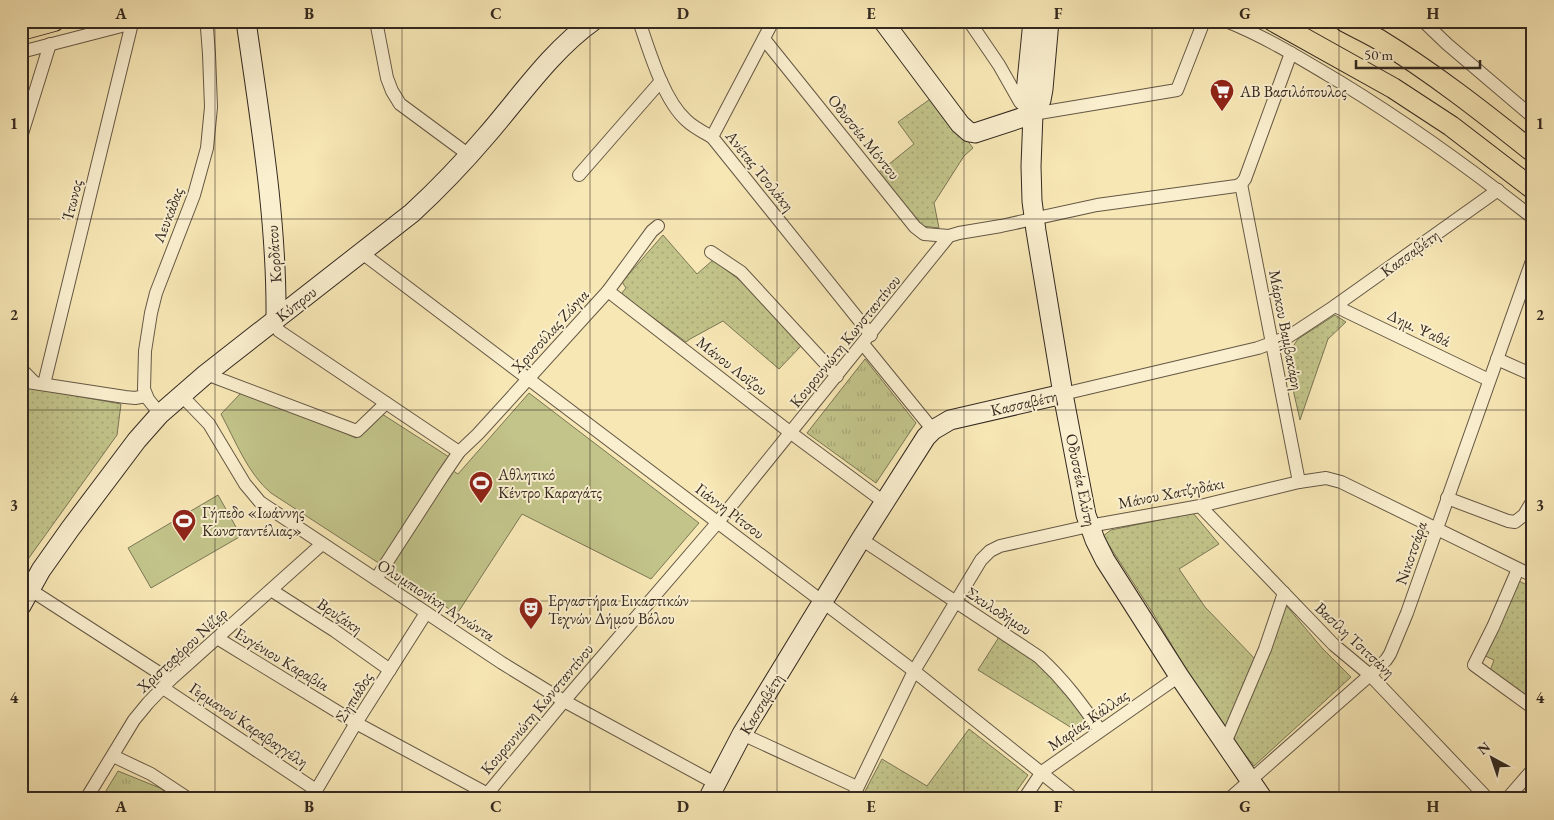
<svg xmlns="http://www.w3.org/2000/svg" width="1554" height="820" font-family="'EB Garamond',serif">
<style>
.grass{fill:url(#grass-dots);stroke:#7b7655}
.park{fill:url(#park-tufts);stroke:#7b7655}
.garden{fill:#c2c48a;stroke:#7b7655}
.lines{fill:none;stroke-linecap:round;stroke-linejoin:round}
.street-casing{stroke:#655845;stroke-width:14}
.secondary-casing{stroke:#342920;stroke-width:21}
.primary-casing{stroke:#342920;stroke-width:22}
.street{stroke:#faefcf;stroke-width:12}
.secondary{stroke:#faefcf;stroke-width:19}
.primary{stroke:#f7e7b5;stroke-width:20}
.grid{fill:none;stroke:#342920;stroke-width:1;stroke-opacity:0.55}
.labels{text-anchor:middle;dominant-baseline:central;stroke-width:4;stroke-linejoin:round;paint-order:stroke}
.poi-label{font-size:16px;fill:#342920;stroke:#faefcf;text-anchor:start}
.street-label{font-size:16px;fill:#342920;stroke:#faefcf}
.neatline{fill:none;stroke:#342920;stroke-width:2}
.grid-label{font-size:16px;text-anchor:middle;font-weight:bold;fill:#342920}
</style>
<defs>
<pattern id="grass-dots" width="8" height="8" patternUnits="userSpaceOnUse" patternTransform="scale(1.25)"><rect width="8" height="8" fill="#c2c48a"/><path d="M2 2h.1M6 6h.1" fill="none" stroke="#a7a877" stroke-width="1.8" stroke-linecap="round"/></pattern>
<pattern id="park-tufts" width="24" height="20" patternUnits="userSpaceOnUse" patternTransform="scale(1.25)"><rect width="24" height="20" fill="#c2c48a"/><path d="M3 7l-1-3M5 7V3M7 7l1-3M15 17l-1-3M17 17v-4M19 17l1-3" fill="none" stroke="#a7a877"/></pattern>
</defs>
<rect width="100%" height="100%" fill="#f7e7b5"/>
<filter id="stains"><feTurbulence type="fractalNoise" baseFrequency=".004" numOctaves="4"/><feColorMatrix values="0 0 0 0 .2 0 0 0 0 .09 0 0 0 0 .02 0 0 0 .5 -.17"/></filter>
<radialGradient id="worn" r=".72"><stop offset=".6" stop-color="#630" stop-opacity="0"/><stop offset="1" stop-color="#630" stop-opacity=".3"/></radialGradient>
<g class="grass">
<path d="M933 97 973 148 964 156 934 203 939 228 922 226 878 173 914 144 898 122Z"/>
<path d="M663 235 697 274 713 260 746 285 801 346 779 369 723 321 690 339 686 342 621 294 626 288 622 282Z"/>
<path d="M1335 315 1346 322 1328 339 1300 420 1287 363 1292 348 1298 339Z"/>
<path d="M21 386 121 404 117 435 21 569Z"/>
<path d="M1193 513 1219 544 1179 569 1205 607 1255 659 1225 729 1197 688 1154 615 1103 536 1111 530Z"/>
<path d="M1517 580 1533 588V702L1490 671 1494 660 1483 655Z"/>
<path d="M1285 604 1322 648 1351 677 1254 766 1232 738Z"/>
<path d="M999 637 1034 659 1060 684 1091 725 1080 733 978 670Z"/>
<path d="M969 729 1028 775 1011 799H861L882 759 927 786Z"/>
</g>
<g class="park">
<path d="M865 359 916 423 876 483 807 433Z"/>
<path d="M118 771 160 788 175 799H101Z"/>
</g>
<g class="garden">
<path d="M241 393 300 413 356 438 382 414 449 457 444 465 458 474 529 393 699 523 651 579 522 514 457 614 271 493C248 474 235 440 221 414Z"/>
<path d="M218 495 241 536 151 588 128 548Z"/>
</g>
<g class="lines">
<defs>
<g id="street">
<path d="M376 21 387 78 392 91 400 104 469 155"/>
<path d="M639 21C649 50 663 99 686 120 693 127 703 132 712 137L871 335"/>
<path d="M969 21 999 65 1020 102 1033 114 1177 90 1204 21"/>
<path d="M1226 21C1266 37 1303 60 1340 82 1407 123 1471 169 1533 218"/>
<path d="M1423 21 1447 44 1533 117"/>
<path d="M764 39 915 227 924 234 949 236"/>
<path d="M21 52 137 22"/>
<path d="M21 137 50 44"/>
<path d="M712 137 773 21"/>
<path d="M579 175 661 81"/>
<path d="M1241 184 1299 482"/>
<path d="M711 252 741 272 837 376"/>
<path d="M362 253 914 671 1074 799"/>
<path d="M608 291 791 433 884 502"/>
<path d="M1335 306 1489 380"/>
<path d="M276 319 277 327 279 331 459 452"/>
<path d="M863 344 933 430"/>
<path d="M1497 359 1533 375"/>
<path d="M21 369 35 383"/>
<path d="M206 374 357 431 386 403"/>
<path d="M21 381 125 397 135 398 146 396"/>
<path d="M44 384 132 23"/>
<path d="M1063 394 1258 348 1288 337 1335 306 1498 190"/>
<path d="M181 395 209 424 245 484 260 502 502 663 564 701 715 783"/>
<path d="M160 414 148 399 144 389 145 351 151 313 156 293 194 195 207 148 211 107 209 54 207 28 205 21"/>
<path d="M1447 498 1508 521 1515 522 1524 515 1533 500"/>
<path d="M1200 506 1334 645 1370 675 1488 799"/>
<path d="M861 539 1039 657C1065 681 1080 702 1100 730"/>
<path d="M1518 569 1493 627 1474 665 1533 708"/>
<path d="M376 579 442 477 459 452 478 434 608 291 652 231 658 226"/>
<path d="M24 588 29 589 170 680"/>
<path d="M271 590 335 631 390 670"/>
<path d="M217 638 356 723 497 799"/>
<path d="M163 688 316 790"/>
<path d="M742 734 857 787"/>
<path d="M1225 743 1265 649 1284 593"/>
<path d="M113 756 151 774 189 799"/>
<path d="M86 799 134 720 148 703 170 680 322 544"/>
<path d="M311 799 356 723 426 613"/>
<path d="M483 799 564 701 718 522 949 236 959 233 1001 226 1097 205 1236 186 1241 184 1245 179 1291 53"/>
<path d="M852 799 914 671 981 560 990 551 1000 546 1089 526 1200 506 1299 482 1326 478 1341 482 1533 576"/>
<path d="M1024 799 1042 772 1179 676"/>
<path d="M1229 799 1370 675 1386 660 1390 654 1407 613 1533 258"/>
<path d="M1507 799 1533 769"/>
</g>
<g id="secondary">
<path d="M246 21C260 120 277 219 276 319"/>
<path d="M883 21 960 124 969 132 975 133 1033 114"/>
<path d="M1049 21 1043 89 1041 100 1033 114 1031 166 1032 201 1036 231 1063 394 1086 515 1095 540 1105 560 1179 676 1263 799"/>
<path d="M1033 114 1026 92 1033 21"/>
<path d="M21 606 41 570 70 529 137 440 160 414 206 374 412 213C438 189 463 163 486 136 520 97 550 52 593 21"/>
<path d="M708 799 742 734 861 539 926 437 933 430 950 420 1063 394"/>
</g>
<g id="primary">
<path d="M1273 21 1393 88 1451 126 1533 189"/>
<path d="M1344 21C1355 27 1367 33 1378 39 1432 72 1483 112 1533 152"/>
<path d="M21 30 54 21"/>
</g>
</defs>
<use href="#street" class="street-casing"/>
<use href="#secondary" class="secondary-casing"/>
<use href="#primary" class="primary-casing"/>
<use href="#street" class="street"/>
<use href="#secondary" class="secondary"/>
<use href="#primary" class="primary"/>
</g>
<path class="grid" d="M215 21V799M402 21V799M590 21V799M777 21V799M964 21V799M1152 21V799M1339 21V799M21 219H1533M21 410H1533M21 601H1533"/>
<defs>
<symbol id="supermarket-pin" viewBox="-11 -11 22 30"><path d="M0 17L-7.5 6A9.5 9.5 0 1 1 7.5 6Z" fill="#8f2418" stroke="#faefcf"/><path d="M-6-5.5h2.5l.6 2H6L4.5 2H-2.5L-4.4-4H-6ZM-1.5 3.2a1.3 1.3 0 1 0 .1 0ZM3 3.2a1.3 1.3 0 1 0 .1 0Z" fill="#fff"/></symbol>
<symbol id="stadium-pin" viewBox="-11 -11 22 30"><path d="M0 17L-7.5 6A9.5 9.5 0 1 1 7.5 6Z" fill="#8f2418" stroke="#faefcf"/><path d="M0-5a6.5 5 0 1 0 0 10a6.5 5 0 1 0 0-10ZM-3.5-1.8h7v3.6h-7Z" fill="#fff"/></symbol>
<symbol id="theatre-pin" viewBox="-11 -11 22 30"><path d="M0 17L-7.5 6A9.5 9.5 0 1 1 7.5 6Z" fill="#8f2418" stroke="#faefcf"/><path d="M-5-5.5Q0-4 5-5.5V0Q5 5 0 6Q-5 5-5 0ZM-3.3-2.5H-1v1.5H-3.3ZM1-2.5H3.3v1.5H1ZM-2.8 1Q0 5.5 2.8 1Z" fill="#fff"/></symbol>
</defs>
<g fill-rule="evenodd">
<use href="#supermarket-pin" x="1208" y="77" width="28" height="38"/>
<use href="#stadium-pin" x="467" y="469" width="28" height="38"/>
<use href="#stadium-pin" x="170" y="507" width="28" height="38"/>
<use href="#theatre-pin" x="517" y="595" width="28" height="38"/>
</g>
<g class="labels">
<g class="poi-label">
<text x="1240" y="91">ΑΒ Βασιλόπουλος</text>
<text x="498" y="474">Αθλητικό<tspan x="498" dy="18">Κέντρο Καραγάτς</tspan></text>
<text x="202" y="512">Γήπεδο «Ιωάννης<tspan x="202" dy="18">Κωνσταντέλιας»</tspan></text>
<text x="548" y="600">Εργαστήρια Εικαστικών<tspan x="548" dy="18">Τεχνών Δήμου Βόλου</tspan></text>
</g>
<g class="street-label">
<text transform="translate(864 137) rotate(51)">Οδυσσέα Μόντου</text>
<text transform="translate(760 171) rotate(51)">Ανέτας Τσολάκη</text>
<text transform="translate(72 200) rotate(-76)">Ίτωνος</text>
<text transform="translate(168 215) rotate(-69)">Λευκάδας</text>
<text transform="translate(1410 253) rotate(-36)">Κασσαβέτη</text>
<text transform="translate(274 254) rotate(-94)">Κορδάτου</text>
<text transform="translate(296 304) rotate(-38)">Κύπρου</text>
<text transform="translate(1419 328) rotate(25)">Δημ. Ψαθά</text>
<text transform="translate(1286 330) rotate(79)">Μάρκου Βαμβακάρη</text>
<text transform="translate(550 331) rotate(-48)">Χρυσούλας Ζώγια</text>
<text transform="translate(845 341) rotate(-51)">Κουρουνιώτη Κωνσταντίνου</text>
<text transform="translate(732 366) rotate(38)">Μάνου Λοϊζου</text>
<text transform="translate(1024 403) rotate(-13)">Κασσαβέτη</text>
<text transform="translate(1081 480) rotate(78)">Οδυσσέα Ελύτη</text>
<text transform="translate(1171 493) rotate(-11)">Μάνου Χατζηδάκι</text>
<text transform="translate(730 511) rotate(37)">Γιάννη Ρίτσου</text>
<text transform="translate(1411 553) rotate(-71)">Νικοτσάρα</text>
<text transform="translate(436 600) rotate(33)">Ολυμπιονίκη Αγνώντα</text>
<text transform="translate(999 611) rotate(33)">Σκυλοδήμου</text>
<text transform="translate(340 616) rotate(34)">Βρυζάκη</text>
<text transform="translate(1355 640) rotate(43)">Βασίλη Τσιτσάνη</text>
<text transform="translate(182 650) rotate(-43)">Χριστοφόρου Νέζερ</text>
<text transform="translate(282 659) rotate(31)">Ευγένιου Καραβία</text>
<text transform="translate(354 697) rotate(-58)">Σηπιάδος</text>
<text transform="translate(761 704) rotate(-59)">Κασσαβέτη</text>
<text transform="translate(537 709) rotate(-50)">Κουρουνιώτη Κωνσταντίνου</text>
<text transform="translate(1088 720) rotate(-35)">Μαρίας Κάλλας</text>
<text transform="translate(249 725) rotate(34)">Γερμανού Καραβαγγέλη</text>
</g>
</g>
<rect width="1554" height="820" fill="none" stroke="#f7e7b5" stroke-width="55"/>
<g transform="translate(1492 758) rotate(320)" stroke="#faefcf" stroke-width="4" paint-order="stroke">
<path d="M0-4L9 19L0 12L-9 19Z" fill="#342920"/>
<text y="-8" font-size="14" font-weight="bold" text-anchor="middle" fill="#342920">N</text>
</g>
<path d="M1356 60v8h124v-8" fill="none" stroke="#342920" stroke-width="2.5"/>
<text x="1364" y="60" font-size="15" fill="#342920" stroke="#faefcf" stroke-width="4" paint-order="stroke">50 m</text>
<rect x="28" y="28" width="1498" height="764" class="neatline"/>
<g class="grid-label">
<text x="121" y="19">A</text>
<text x="309" y="19">B</text>
<text x="496" y="19">C</text>
<text x="683" y="19">D</text>
<text x="871" y="19">E</text>
<text x="1058" y="19">F</text>
<text x="1245" y="19">G</text>
<text x="1433" y="19">H</text>
<text x="14" y="129">1</text>
<text x="1540" y="129">1</text>
<text x="14" y="320">2</text>
<text x="1540" y="320">2</text>
<text x="14" y="511">3</text>
<text x="1540" y="511">3</text>
<text x="14" y="703">4</text>
<text x="1540" y="703">4</text>
<text x="121" y="812">A</text>
<text x="309" y="812">B</text>
<text x="496" y="812">C</text>
<text x="683" y="812">D</text>
<text x="871" y="812">E</text>
<text x="1058" y="812">F</text>
<text x="1245" y="812">G</text>
<text x="1433" y="812">H</text>
</g>
<rect width="100%" height="100%" filter="url(#stains)"/>
<rect width="100%" height="100%" fill="url(#worn)"/>
</svg>
